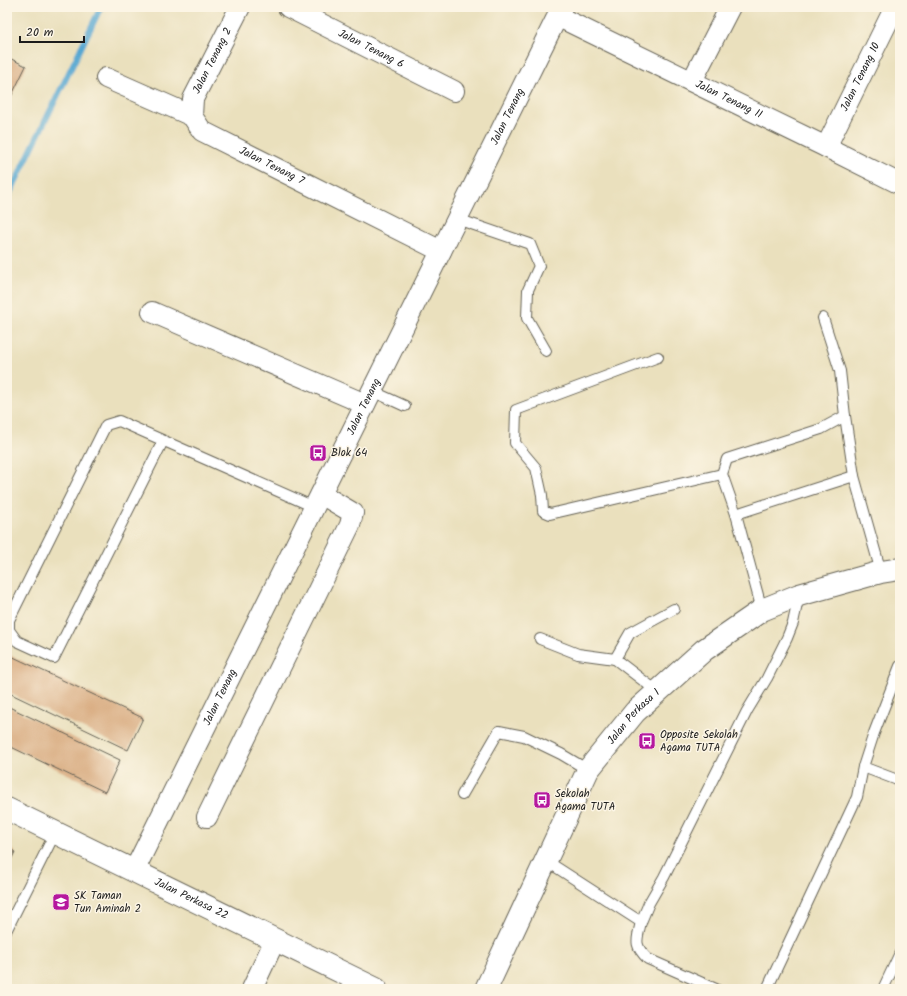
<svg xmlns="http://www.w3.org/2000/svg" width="907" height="996" font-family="Kalam,sans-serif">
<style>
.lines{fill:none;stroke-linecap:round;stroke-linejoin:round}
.stream{stroke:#57a7d1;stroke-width:6}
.building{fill:#d8aa7f}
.lane-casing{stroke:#646154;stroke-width:12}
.street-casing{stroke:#646154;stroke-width:22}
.secondary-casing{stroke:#646154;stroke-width:24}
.lane{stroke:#fff;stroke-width:10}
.street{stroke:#fff;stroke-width:20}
.secondary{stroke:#fff;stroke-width:22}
.labels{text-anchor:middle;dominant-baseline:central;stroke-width:3;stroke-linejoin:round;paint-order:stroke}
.street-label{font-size:11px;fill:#1c1c1c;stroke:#fcf5e5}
.poi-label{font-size:11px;fill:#1c1c1c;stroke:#fcf5e5;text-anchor:start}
</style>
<rect width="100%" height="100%" fill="#fcf5e5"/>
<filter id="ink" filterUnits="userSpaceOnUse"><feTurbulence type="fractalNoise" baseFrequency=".025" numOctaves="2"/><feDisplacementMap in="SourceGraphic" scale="8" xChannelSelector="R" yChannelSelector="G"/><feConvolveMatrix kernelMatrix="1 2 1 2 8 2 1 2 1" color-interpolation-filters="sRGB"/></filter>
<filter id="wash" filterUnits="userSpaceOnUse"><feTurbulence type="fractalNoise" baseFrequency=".012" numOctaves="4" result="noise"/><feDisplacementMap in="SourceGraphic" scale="16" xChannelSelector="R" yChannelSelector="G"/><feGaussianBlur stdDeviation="0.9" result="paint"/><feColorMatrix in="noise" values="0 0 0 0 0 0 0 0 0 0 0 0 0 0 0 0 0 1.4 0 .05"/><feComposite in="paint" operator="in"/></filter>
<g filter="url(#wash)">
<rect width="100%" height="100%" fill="#eae0bd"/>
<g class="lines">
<path class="stream" d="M7 199 101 7"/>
</g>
<g id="blocks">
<g class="building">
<path d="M7 57 26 66 7 105Z"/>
<path d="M7 654 143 718 128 750 7 692Z"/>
<path d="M7 706 120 760 105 792 7 745Z"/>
<path d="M7 847 15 852 7 868Z"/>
</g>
</g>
</g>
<g filter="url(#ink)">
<use href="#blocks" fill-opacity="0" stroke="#646154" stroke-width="1"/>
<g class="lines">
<defs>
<g id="lane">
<path d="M457 219 530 244 539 266 528 290 527 318 546 351"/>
<path d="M823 318 840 371 845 416"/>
<path d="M658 357 516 410 515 443 536 468 542 495 543 511 550 514 722 474"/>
<path d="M372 391 405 406"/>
<path d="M163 441 54 658 17 641 9 630V620L106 425 119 421 314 507"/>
<path d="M736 514 854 476"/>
<path d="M762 610 736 514 722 474 727 459 821 429 845 416 854 476 881 572"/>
<path d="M540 639 578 654 615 659"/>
<path d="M900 666 874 733 863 767 900 781"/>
<path d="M658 692 615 659 630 633 674 609"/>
<path d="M462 795 499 731 524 736 561 754 588 770"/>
<path d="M545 860 641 922 649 903 664 877 747 711 767 678 787 638 793 623 799 595"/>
<path d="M641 922C637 940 633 945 648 959L716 989"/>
<path d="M7 929 55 833"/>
<path d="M767 989 857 797 863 767"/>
<path d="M883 989 900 953"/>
</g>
<g id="street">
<path id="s1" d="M288 7 454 91"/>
<path id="s2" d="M557 16 826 147 900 184"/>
<path id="s3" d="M106 78 192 116 202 131 441 251"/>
<path d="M692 81 730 7"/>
<path id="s4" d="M192 116 193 99 240 7"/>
<path id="s5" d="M826 147 895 7"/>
<path d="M152 312 365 404"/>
<path d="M207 817 350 525 353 513 321 494"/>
<path id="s6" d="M134 871 562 7"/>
<path d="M252 989 275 940"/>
</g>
<g id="secondary">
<path id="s7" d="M7 809 376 989"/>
<path id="s8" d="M486 989 588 770 635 712 704 650 762 610 799 595 881 572 900 569"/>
</g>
</defs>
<use href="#lane" class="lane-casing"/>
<use href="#street" class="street-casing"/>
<use href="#secondary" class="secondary-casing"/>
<use href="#lane" class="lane"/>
<use href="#street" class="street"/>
<use href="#secondary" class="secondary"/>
</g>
</g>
<defs>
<symbol id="bus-square" viewBox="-11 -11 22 22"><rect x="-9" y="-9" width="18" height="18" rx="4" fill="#b5179e" stroke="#fcf5e5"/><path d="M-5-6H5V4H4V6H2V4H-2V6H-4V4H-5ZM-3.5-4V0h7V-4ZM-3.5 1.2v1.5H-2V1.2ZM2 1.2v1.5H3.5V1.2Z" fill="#fff"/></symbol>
<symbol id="school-square" viewBox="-11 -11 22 22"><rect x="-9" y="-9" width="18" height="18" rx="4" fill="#b5179e" stroke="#fcf5e5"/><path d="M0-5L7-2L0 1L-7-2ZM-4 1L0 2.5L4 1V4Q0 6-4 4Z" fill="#fff"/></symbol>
</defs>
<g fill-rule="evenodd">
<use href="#bus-square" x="308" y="443" width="20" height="20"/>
<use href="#bus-square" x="637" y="731" width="20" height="20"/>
<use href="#bus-square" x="532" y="790" width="20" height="20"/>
<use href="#school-square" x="51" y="892" width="20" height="20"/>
</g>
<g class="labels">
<g class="street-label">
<text stroke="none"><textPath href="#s1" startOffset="93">Jalan Tenang 6</textPath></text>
<text stroke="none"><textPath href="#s4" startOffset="60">Jalan Tenang 2</textPath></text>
<text stroke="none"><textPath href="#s5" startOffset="78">Jalan Tenang 10</textPath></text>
<text stroke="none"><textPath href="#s2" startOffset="191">Jalan Tenang 11</textPath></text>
<text stroke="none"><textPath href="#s6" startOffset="842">Jalan Tenang</textPath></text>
<text stroke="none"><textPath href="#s3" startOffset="190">Jalan Tenang 7</textPath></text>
<text stroke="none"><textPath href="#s6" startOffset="518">Jalan Tenang</textPath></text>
<text stroke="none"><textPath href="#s6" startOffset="194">Jalan Tenang</textPath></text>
<text stroke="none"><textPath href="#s8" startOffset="312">Jalan Perkasa 1</textPath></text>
<text stroke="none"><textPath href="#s7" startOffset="205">Jalan Perkasa 22</textPath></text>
</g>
<g class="poi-label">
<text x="331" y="453">Blok 64</text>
<text x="660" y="735">Opposite Sekolah<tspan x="660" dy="13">Agama TUTA</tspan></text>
<text x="555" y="794">Sekolah<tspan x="555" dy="13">Agama TUTA</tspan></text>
<text x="74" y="896">SK Taman<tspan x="74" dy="13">Tun Aminah 2</tspan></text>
</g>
</g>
<rect width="907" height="996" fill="none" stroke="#fcf5e5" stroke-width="24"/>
<path d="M20 36v6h64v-6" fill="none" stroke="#1c1c1c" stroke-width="2"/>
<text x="26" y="36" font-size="12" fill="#1c1c1c" stroke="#fcf5e5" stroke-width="3" paint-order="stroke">20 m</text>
</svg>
